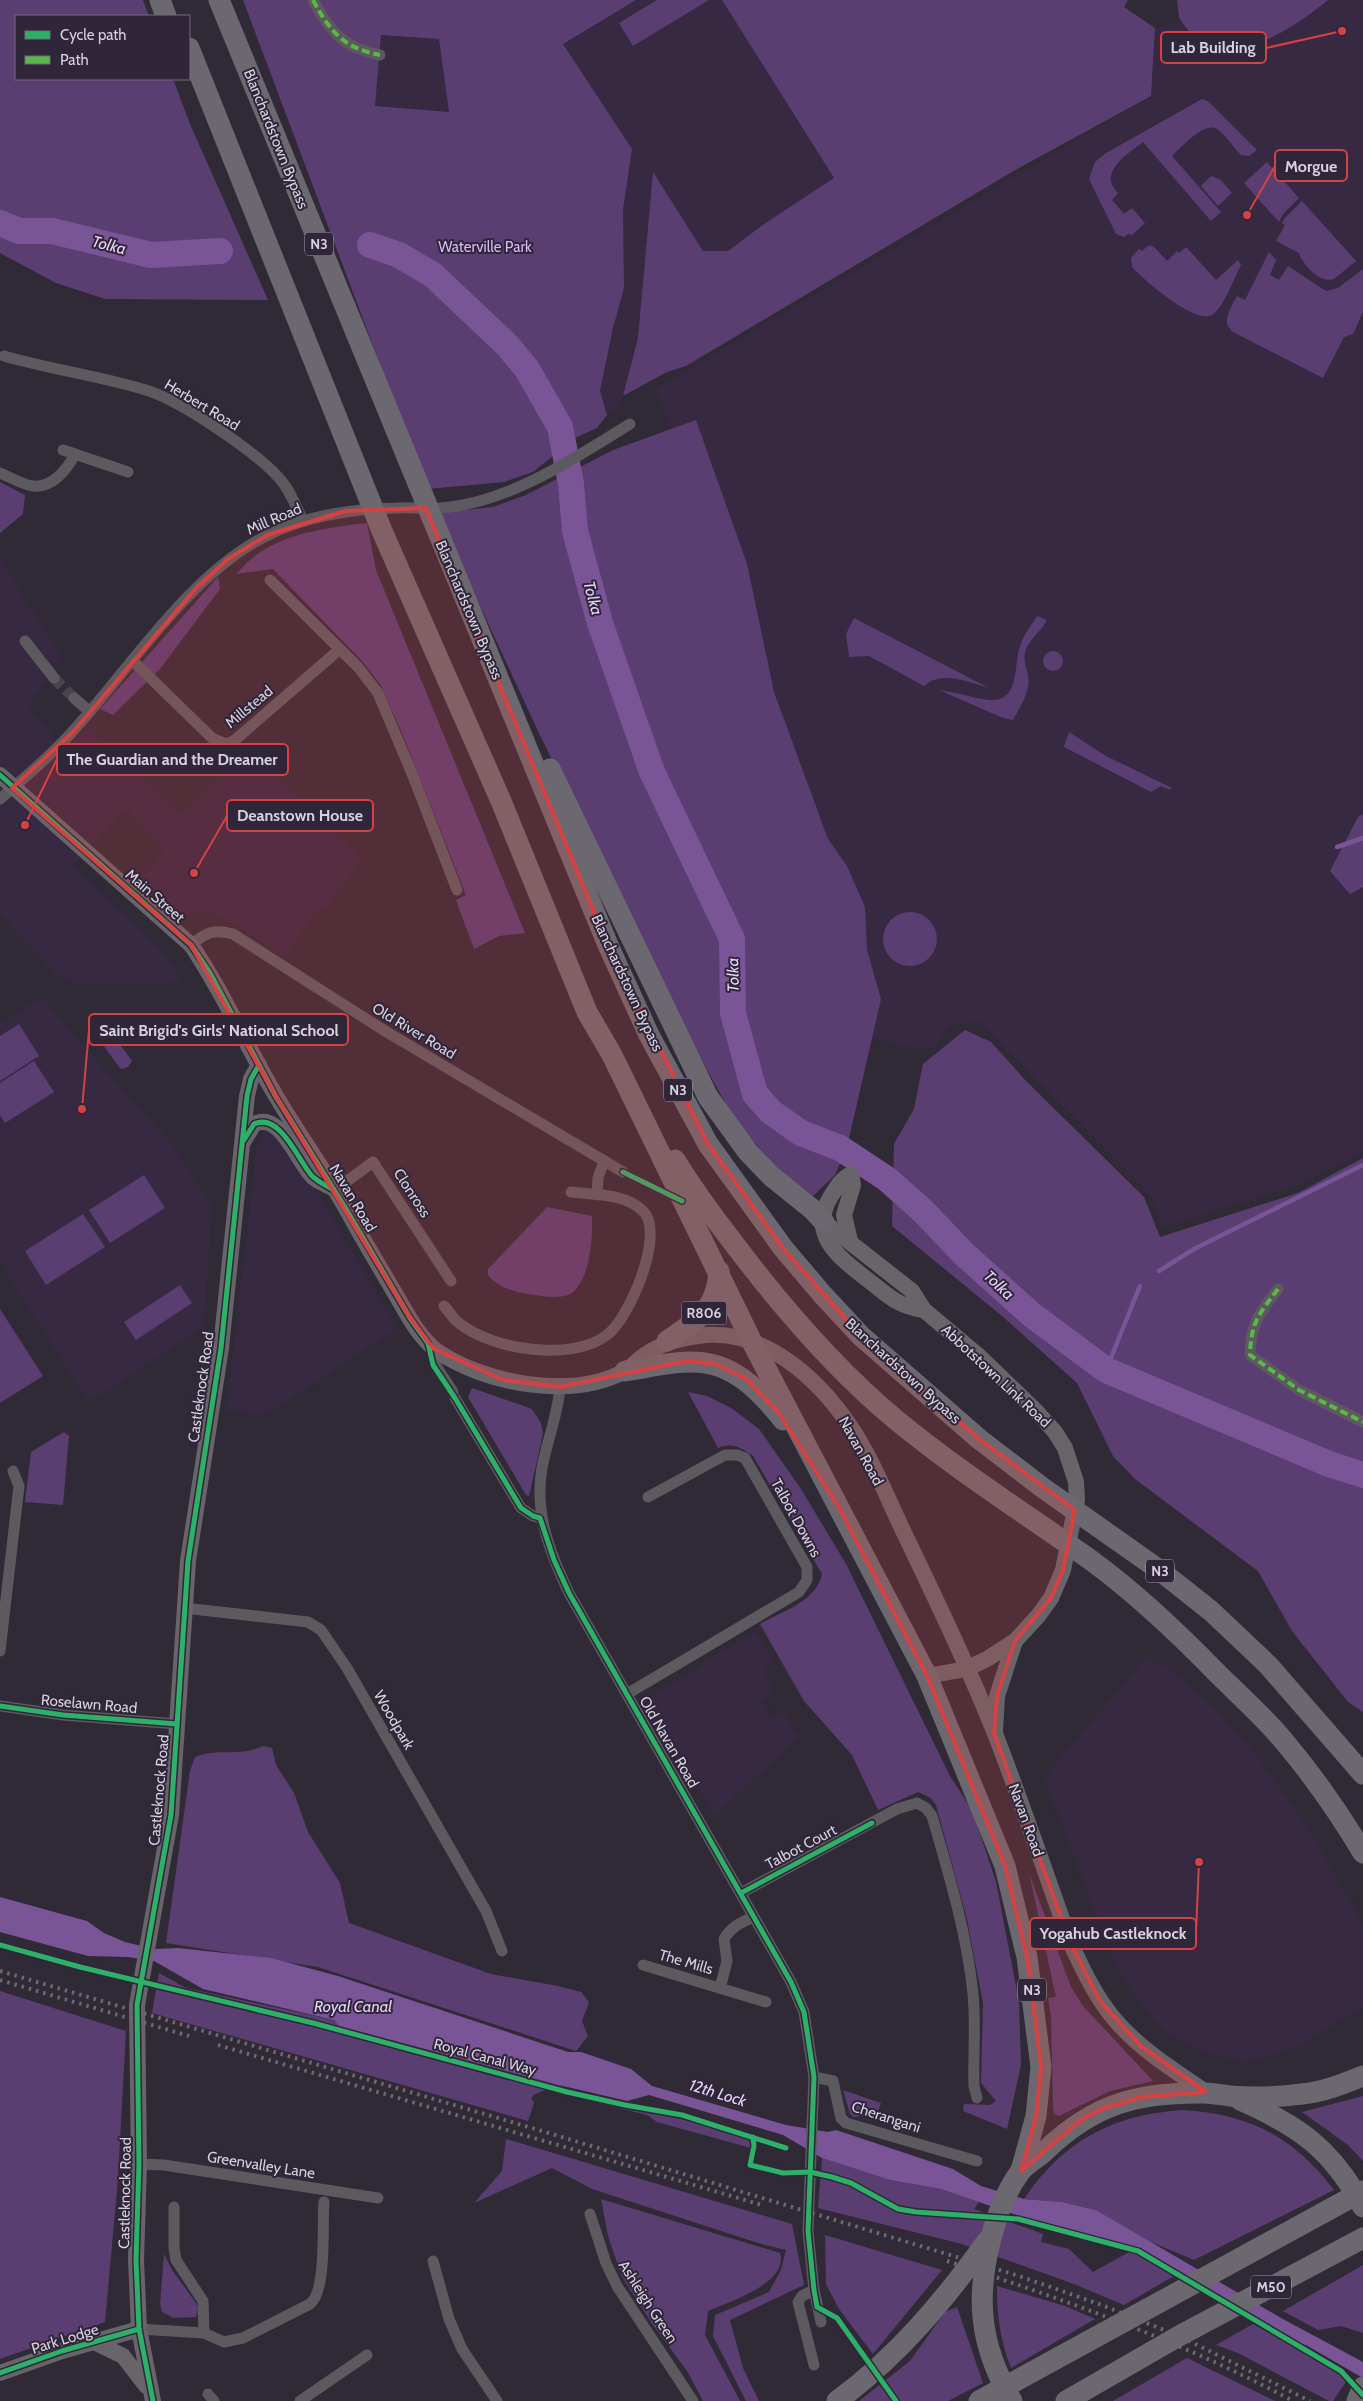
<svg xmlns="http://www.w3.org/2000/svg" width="1363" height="2401" font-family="Cabin,sans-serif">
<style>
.built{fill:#362941}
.green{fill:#5a3e72;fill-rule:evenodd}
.water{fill:#795497}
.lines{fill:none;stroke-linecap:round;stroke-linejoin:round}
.stream{stroke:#795497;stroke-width:4.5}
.river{stroke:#795497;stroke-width:26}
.street-tunnel{stroke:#49434f;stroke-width:11;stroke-dasharray:11 5.5;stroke-linecap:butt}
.street{stroke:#5c5a5f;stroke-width:11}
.secondary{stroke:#67656a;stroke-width:16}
.highway{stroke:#6c6870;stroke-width:21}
.rail{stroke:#6c696f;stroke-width:4;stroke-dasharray:2.5 5;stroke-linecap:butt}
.quiet{stroke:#58b947;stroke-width:4;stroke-dasharray:8 4;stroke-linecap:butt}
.cycleway-casing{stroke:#30263a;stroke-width:8}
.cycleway{stroke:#2db169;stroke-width:5}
.marked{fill:#d64143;fill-opacity:0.2;stroke:#d64143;stroke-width:4;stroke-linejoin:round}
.labels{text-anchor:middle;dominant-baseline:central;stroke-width:4;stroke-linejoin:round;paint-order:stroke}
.shield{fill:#30263a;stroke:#a59dac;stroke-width:1}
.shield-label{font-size:14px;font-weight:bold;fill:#d7d0dd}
.street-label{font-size:15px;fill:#d7d0dd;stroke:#30263a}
.park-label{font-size:15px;fill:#d6b7f3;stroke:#30263a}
.water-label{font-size:16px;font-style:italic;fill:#e7d3fb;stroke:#30263a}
.leader{fill:none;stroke:#d64143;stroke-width:2}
.callout-dot{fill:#d64143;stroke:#30263a;stroke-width:2}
.callout{fill:#30263a;stroke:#d64143;stroke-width:2}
.callout-label{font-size:16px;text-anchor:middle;font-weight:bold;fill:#d7d0dd}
</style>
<rect width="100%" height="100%" fill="#302a36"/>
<g class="built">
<path d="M636 0H722L834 179 764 224 728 251H703L653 173 638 338 623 396 617 410 607 415 600 391 613 328 624 288 623 210 632 149 563 44Z"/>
<path d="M1287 0H1363V1153L1298 1185 1162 1227 1150 1195 980 1022 951 1025 934 1049 908 1047 863 1036 860 962 656 389 1151 96 1155 28Z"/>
<path d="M381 35 439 39 449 112 375 106Z"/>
<path d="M0 560 63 657 28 706 65 750 87 725 181 815 248 750 363 858 325 909 319 907 286 957 247 932 210 913 185 914 138 881 164 850 127 809 72 865 159 948 176 969 180 982 149 986 141 983H72L55 973 0 915Z"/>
<path d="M42 997 75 1037 172 1144 212 1207 204 1327 103 1394 87 1399 0 1263V1024Z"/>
<path d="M263 1133 273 1134 296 1170 318 1193 397 1329 266 1414 226 1411 257 1144Z"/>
<path d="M753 1633 757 1634 774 1663 764 1669 774 1694 762 1701 771 1717 783 1712 800 1737 714 1816 647 1698 703 1665 699 1664Z"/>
<path d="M1147 1656 1159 1666 1162 1663 1214 1707 1255 1754 1308 1827 1363 1923V2007L1296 2048 1269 2057 1244 2062 1221 2058 1188 2045 1163 2030 1146 2011 1115 1964 1044 1778Z"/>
</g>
<g class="green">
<path d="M0 0H143L149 16H16V79H173L190 124 268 300 105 299 56 283 0 253Z"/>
<path d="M243 0H636L563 44 632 149 623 210 624 288 613 328 600 391 607 415 597 428 575 438 533 472 504 482 427 489ZM381 35 439 39 449 112 375 106Z"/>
<path d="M657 0H709L633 46 619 23Z"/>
<path d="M722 0H1128L1124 7 1155 28 1151 96 1017 169 686 366 667 372 623 396 638 338 653 172 703 251H728L764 224 834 178Z"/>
<path d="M1177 0H1328C1299 24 1263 47 1225 52 1218 53 1209 50 1202 49L1179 18Z"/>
<path d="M1202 99 1208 101 1257 150 1249 156 1241 155C1233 147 1226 135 1217 129 1204 121 1181 148 1172 156L1221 212 1211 221 1143 142C1128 154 1097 172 1118 193L1112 200 1124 214 1132 208 1145 223 1132 235 1128 234 1124 237 1116 234 1089 179 1095 162 1106 153Z"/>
<path d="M1267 162 1299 198 1283 214 1279 222 1244 183Z"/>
<path d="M1211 176 1220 179 1232 193 1218 206 1201 186Z"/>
<path d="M1302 201 1356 261 1334 279C1320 284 1303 265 1299 253L1276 241 1285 225 1282 223 1284 219Z"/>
<path d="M1149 245 1154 247 1167 261 1177 251 1179 253 1186 247 1216 280 1238 260 1241 265C1235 276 1223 309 1212 315 1195 325 1144 280 1132 267L1131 258 1139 249 1142 251Z"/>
<path d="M1269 252 1276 260 1270 275 1279 280 1288 266 1326 291 1338 288 1363 269V312L1353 334 1344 337 1323 378 1233 332C1220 322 1231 308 1237 296L1245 300Z"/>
<path d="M696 420 747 564 774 692 828 839 847 866 865 907 867 950 881 999 847 1147 835 1175 813 1196 777 1169 733 1117 670 1002 538 731 437 513 493 507 526 495 613 450Z"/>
<path d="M0 482 25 495 23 514 0 533Z"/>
<path d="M367 523 376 570 525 933 499 936 474 949 456 900 466 895 402 733 380 684 362 661 273 569 236 574C243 567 251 558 259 553 291 532 331 527 367 523Z"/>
<path d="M218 577 220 589 160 669 113 715 100 709Z"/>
<path d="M1037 616 1047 620C1041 632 1028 640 1025 652 1023 662 1027 667 1028 676 1031 691 1020 707 1013 720L1003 718 939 690C956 692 972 698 989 700 1021 702 1013 665 1020 646 1024 634 1031 626 1037 616Z"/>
<path d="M854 618 989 688C968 682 942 670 924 686L869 656 849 657 846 634Z"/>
<circle cx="1053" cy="661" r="10"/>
<path d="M1069 732 1106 756 1172 788 1170 790 1161 786 1151 792 1064 747Z"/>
<path d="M1363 814V887L1350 894 1330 871 1358 817Z"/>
<circle cx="910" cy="939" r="27"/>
<path d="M19 1024 39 1056 0 1081V1036Z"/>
<path d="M98 1024 105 1025 130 1058 132 1061 128 1067 122 1069 119 1067 89 1025Z"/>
<path d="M965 1030 991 1042 1026 1081 1144 1197 1160 1237 1298 1193 1363 1158V1712L1348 1702 1292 1631 1258 1571 1135 1479 1113 1456 1077 1383 1002 1316 892 1226 894 1144 914 1109 923 1064Z"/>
<path d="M34 1061 54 1092 5 1123 0 1115V1083Z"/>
<path d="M144 1175 165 1208 110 1243 89 1210Z"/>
<path d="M547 1207 592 1216C593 1236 590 1286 568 1295 556 1299 541 1296 529 1294 514 1292 497 1287 488 1275V1269Z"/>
<path d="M83 1214 105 1247 46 1285 25 1251Z"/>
<path d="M180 1285 192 1303 136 1340 124 1322Z"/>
<path d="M0 1309 43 1376 0 1403Z"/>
<path d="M472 1388 532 1409 541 1423 543 1434 529 1496 526 1495 471 1402 468 1397Z"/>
<path d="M688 1392 707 1396 731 1408 759 1429 801 1489 846 1564 950 1776 972 1810 996 1882 1019 2002 1021 2065 1007 2129 963 2111 964 2104 990 2105 996 2101 981 2083 983 2003 967 1919 936 1805 931 1798 918 1792 878 1810 852 1755 804 1701 760 1624C781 1612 817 1601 822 1574L753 1456C741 1448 733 1442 718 1448Z"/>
<path d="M64 1432 69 1436 63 1505 25 1502 31 1452Z"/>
<path d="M263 1746 272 1748 276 1765 294 1793 308 1832 340 1883 349 1923 491 1974 558 1986 581 1992 589 2002 582 2021 588 2036 576 2051 318 1967 166 1943 190 1771 195 1757C220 1747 238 1758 263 1746Z"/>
<path d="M1029 1873 1071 1987 1083 2006 1153 2081 1110 2091 1059 2116 1054 2114 1053 2108 1051 2017 1048 1998 1056 1997Z"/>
<path d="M159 1973 186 1988 334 2020 340 2026 559 2085 624 2108 677 2118 745 2137 750 2142 751 2148 657 2122 647 2115 545 2090 535 2094 531 2098 534 2103 528 2121 152 2013Z"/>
<path d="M0 1991 126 2031 118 2178 105 2322 0 2359Z"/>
<path d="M843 2090 881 2103 875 2119 860 2116 854 2117 850 2114Z"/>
<path d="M1363 2096V2161L1348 2145 1302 2112Z"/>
<path d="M1182 2110C1249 2114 1293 2136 1334 2190L1194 2260 1144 2239 1096 2210 1062 2202 1024 2199C1063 2141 1112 2115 1182 2110Z"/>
<path d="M506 2139 792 2224 804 2285 730 2320 743 2368 759 2401H746L713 2336 715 2315 769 2292 781 2270 786 2250 761 2244 592 2189 552 2168 474 2203 502 2171Z"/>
<path d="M822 2158 890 2180 941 2189 979 2202 974 2209 1043 2234 1041 2242 1069 2249 1093 2272 1131 2251 1174 2276 1124 2305 1074 2284 962 2244 818 2208Z"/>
<path d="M601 2199 780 2253C789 2283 729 2302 708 2311L705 2335 740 2401H703L687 2371 653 2325 622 2277 608 2236Z"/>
<path d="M825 2235 942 2270 873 2354 839 2309 826 2284Z"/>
<path d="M164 2254 172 2270 196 2303 198 2309 196 2317 174 2318 162 2312 160 2304Z"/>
<path d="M1363 2265V2333L1341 2326 1318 2330 1283 2311Z"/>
<path d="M997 2286 1065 2306 1095 2319 1011 2368C1000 2340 997 2316 997 2286Z"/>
<path d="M957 2307 983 2383 948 2401H859L910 2361 945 2312Z"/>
<path d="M1253 2324 1295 2347 1299 2345 1349 2377 1333 2401H1329L1238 2353 1216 2345Z"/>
<path d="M1187 2358 1275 2401H1113Z"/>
</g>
<path class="water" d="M0 1897 87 1921 104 1933 125 1942 154 1949 178 1948 271 1958 338 1976 568 2052H581L631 2069 652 2086 786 2125 828 2132 836 2130 953 2169 981 2186 1024 2199 1062 2202 1096 2210 1281 2318 1363 2362V2378L1306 2345H1299L1140 2252 1025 2218 941 2189 890 2180 822 2158 783 2135 649 2095 627 2101 559 2085 339 2026 334 2020 203 1989 154 1961 128 1957 88 1956 0 1932Z"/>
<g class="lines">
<g class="stream">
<path d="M1337 847 1363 838"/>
<path d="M1159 1271 1194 1249 1363 1165"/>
<path d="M1106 1370 1140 1286"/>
</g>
<g class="river">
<path d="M0 223 19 231H52L151 255 220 251"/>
<path d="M370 245 399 255 433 275 507 345 527 369 560 427 571 484 575 531 600 623 652 772 732 939 733 1013 755 1094 771 1112 801 1133 840 1148 887 1179 923 1211 964 1254 1032 1315 1106 1370 1329 1464 1363 1475"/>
</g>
<path class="street-tunnel" d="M54 678 74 698"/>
<g class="street">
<path d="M313 0C330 32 344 48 380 55"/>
<path d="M4 356C52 370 102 376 149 391 182 402 256 452 279 478 290 490 296 506 303 521"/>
<path d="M63 450 128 472"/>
<path d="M0 473C10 477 23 485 33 486 52 488 67 470 75 454"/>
<path d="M270 580 358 667 378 693 413 776 457 890"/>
<path d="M25 641 54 678"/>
<path d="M133 661 212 738 226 744 235 740 340 649"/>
<path d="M74 698 90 712"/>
<path d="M0 799C25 777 51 756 73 731 131 667 189 575 266 536 307 515 352 509 397 508 414 507 433 510 450 507 515 499 576 457 630 424"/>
<path d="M191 945C206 932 214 929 233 934L385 1031 623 1172"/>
<path d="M335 1190 373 1162 451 1281"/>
<path d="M597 1195 598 1178 604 1161"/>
<path d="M1278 1289C1259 1314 1251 1322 1250 1355L1299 1390 1363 1422"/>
<path d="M444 1306C449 1311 453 1319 459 1323 492 1350 572 1362 607 1335 629 1319 666 1233 643 1211 624 1193 595 1195 571 1192"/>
<path d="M434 1349 436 1366 453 1392"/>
<path d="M560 1387C558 1415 547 1440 542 1468 534 1513 550 1553 569 1593L791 1982 804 2012 814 2077 808 2231 814 2290 821 2322"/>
<path d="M455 1398 521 1508 533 1516 540 1518"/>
<path d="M184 1608 308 1622 321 1630 347 1668 486 1911 502 1951"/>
<path d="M0 1651 19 1486 13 1471"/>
<path d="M627 1694 799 1592 807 1580V1567L745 1458 737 1455H725L648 1497"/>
<path d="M0 1706 63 1715 177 1724"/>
<path d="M741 1893 897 1809 917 1803 926 1808 932 1816C949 1875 967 1934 973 1994 976 2025 973 2055 974 2086L977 2098"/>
<path d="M643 1965 766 2002"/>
<path d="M720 1988 727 1961 724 1939C731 1927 741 1922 754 1917"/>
<path d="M814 2077 833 2081 841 2118 846 2123 977 2161"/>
<path d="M139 2164 164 2165 378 2198"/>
<path d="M174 2207V2248L176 2260 203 2301 204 2333"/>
<path d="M590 2214 606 2263 617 2286 693 2401"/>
<path d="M433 2261 449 2319 462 2349 497 2401"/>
<path d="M814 2290 802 2296 798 2302 814 2365"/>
<path d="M139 2329 204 2333 224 2342 243 2338 310 2304C327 2291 322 2224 324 2202"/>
<path d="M208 2394 214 2401"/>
<path d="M300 2401 367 2355"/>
</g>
<g class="secondary">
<path d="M0 775 191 945C224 993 246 1046 276 1096 299 1135 326 1172 348 1212 362 1238 378 1264 393 1290 406 1311 417 1336 437 1351 485 1384 572 1400 625 1371 631 1367 637 1361 642 1357 659 1344 677 1339 698 1336 757 1327 810 1371 843 1416 871 1453 888 1501 909 1543 939 1606 970 1671 996 1736 1022 1804 1046 1873 1070 1942 1083 1970 1096 1998 1116 2021 1141 2050 1175 2071 1206 2092"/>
<path d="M243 1142 254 1124C281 1111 297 1162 313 1177 317 1181 325 1184 330 1187"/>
<path d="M824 1222 912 1291 924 1310 980 1357 1037 1412 1055 1432 1065 1448 1076 1482 1077 1500 1063 1570 1051 1598 1038 1616 1015 1641 987 1659 966 1669 927 1676"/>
<path d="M850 1241 844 1215 853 1185 851 1174C841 1179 837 1187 831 1196 807 1235 840 1258 868 1280 889 1296 897 1306 924 1310"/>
<path d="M995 1730 997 1696 1015 1641"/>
<path d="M94 2342 123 2356 146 2386"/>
<path d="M0 2373 62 2351 139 2329"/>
<path d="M153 2401 139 2329 136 2260 139 2164 137 2005 171 1815 188 1561 221 1348 247 1096 251 1079 259 1065"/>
</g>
<g class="highway">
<path d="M160 0 166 16"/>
<path d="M219 0 608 945 649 1035 708 1144 783 1248 822 1294 861 1336 979 1439 1043 1488 1158 1569 1211 1611 1268 1665 1363 1774"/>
<path d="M189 48 382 531 501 801 587 1012 612 1055 751 1340 927 1676 1005 1866 1027 1957 1041 2067 1036 2116 1021 2171"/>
<path d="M550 769 708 1097 748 1152 771 1176 812 1209 824 1222"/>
<path d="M675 1160C692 1188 712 1215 732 1241 780 1305 834 1368 895 1419 958 1471 1026 1514 1092 1561 1137 1594 1178 1633 1217 1673 1239 1695 1263 1716 1283 1740 1311 1773 1341 1816 1363 1853"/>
<path d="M667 1341C696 1321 717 1310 719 1271"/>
<path d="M625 1371C681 1362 716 1349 760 1394 768 1402 776 1410 783 1420"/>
<path d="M1240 2100C1299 2126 1332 2149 1363 2207"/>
<path d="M837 2401C897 2357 944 2301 987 2241"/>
<path d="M979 2401 1363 2191"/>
<path d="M1012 2401C980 2346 975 2299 991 2238 997 2215 1006 2191 1020 2172 1026 2164 1038 2158 1046 2150 1094 2104 1138 2092 1204 2093 1213 2093 1221 2095 1230 2096 1253 2098 1278 2097 1302 2094 1323 2092 1343 2084 1363 2076"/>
<path d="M1066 2401 1179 2336 1363 2238"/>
<path d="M1357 2401 1363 2387"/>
</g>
<g class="rail">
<path d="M0 1971 532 2128 1016 2275 1099 2304 1179 2336 1310 2401"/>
<path d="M0 1980 189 2036"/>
<path d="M218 2045 762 2205"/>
<path d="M947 2261C1066 2300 1183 2342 1293 2401"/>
</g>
<g class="quiet">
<path d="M313 0C330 32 344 48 380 55"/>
<path d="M1278 1289C1259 1314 1251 1322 1250 1355L1299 1390 1363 1422"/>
</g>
<defs>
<g id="cycleway">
<path d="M0 775 191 945 210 973 276 1097 346 1209 410 1318 428 1343 433 1365 455 1398 521 1508 533 1516 540 1518 554 1560 569 1593 791 1982 804 2012 814 2077 808 2231 814 2290 817 2307 837 2318 896 2401"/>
<path d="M244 1140 254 1124C280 1112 298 1160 312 1176 317 1181 325 1185 332 1189"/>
<path d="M623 1172 682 1201"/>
<path d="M0 1706 63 1715 177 1724"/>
<path d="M741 1893 872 1823"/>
<path d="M0 1945 80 1967 313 2023 567 2092 625 2105 682 2115 786 2148"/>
<path d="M753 2137 754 2146 750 2165 783 2173 810 2172 832 2177 851 2183 898 2209 916 2212 1018 2219 1138 2251 1341 2371 1363 2395"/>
<path d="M0 2373 62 2351 139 2329"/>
<path d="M153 2401 139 2329 136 2260 139 2164 137 2005 171 1815 188 1561 221 1348 247 1096 251 1079 259 1065"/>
</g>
</defs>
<use href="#cycleway" class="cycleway-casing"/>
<use href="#cycleway" class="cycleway"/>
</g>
<path class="marked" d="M426 508 608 945 708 1144 783 1248 861 1336 979 1439 1075 1510 1063 1570 1051 1598 1015 1641 997 1696 994 1733 1070 1942 1100 2001 1141 2046 1206 2092 1142 2097 1102 2109 1081 2120 1021 2171 1036 2116 1041 2067 1027 1957 1005 1866 927 1676 838 1506 778 1412 746 1379 715 1364 687 1361 560 1387 503 1380 434 1349 410 1318 276 1097 191 945 12 788 73 732 197 587 228 559 267 535 345 511Z"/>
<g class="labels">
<g class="shield">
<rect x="305" y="232.5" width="28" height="23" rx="4"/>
<rect x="664" y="1078.5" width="28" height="23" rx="4"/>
<rect x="681.5" y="1301.5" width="45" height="23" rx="4"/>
<rect x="1146" y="1559.5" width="28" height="23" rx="4"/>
<rect x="1018" y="1978.5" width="28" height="23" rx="4"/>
<rect x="1251" y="2275.5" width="40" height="23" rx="4"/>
</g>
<g class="shield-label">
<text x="319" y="244">N3</text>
<text x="678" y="1090">N3</text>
<text x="704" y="1313">R806</text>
<text x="1160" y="1571">N3</text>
<text x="1032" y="1990">N3</text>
<text x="1271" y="2287">M50</text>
</g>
<g class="street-label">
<text transform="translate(276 139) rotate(68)">Blanchardstown Bypass</text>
<text transform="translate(202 405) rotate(31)">Herbert Road</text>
<text transform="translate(274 519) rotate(-23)">Mill Road</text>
<text transform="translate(469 610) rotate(67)">Blanchardstown Bypass</text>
<text transform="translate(249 707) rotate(-40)">Millstead</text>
<text transform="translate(155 896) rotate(41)">Main Street</text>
<text transform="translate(627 983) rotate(65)">Blanchardstown Bypass</text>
<text transform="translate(414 1031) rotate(31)">Old River Road</text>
<text transform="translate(412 1193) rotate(57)">Clonross</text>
<text transform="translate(353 1198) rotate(59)">Navan Road</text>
<text transform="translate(903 1371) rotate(42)">Blanchardstown Bypass</text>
<text transform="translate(996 1376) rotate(43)">Abbotstown Link Road</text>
<text transform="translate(201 1387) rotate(-82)">Castleknock Road</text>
<text transform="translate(861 1451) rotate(61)">Navan Road</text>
<text transform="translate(796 1518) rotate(61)">Talbot Downs</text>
<text transform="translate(89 1704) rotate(5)">Roselawn Road</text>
<text transform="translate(394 1720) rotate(60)">Woodpark</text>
<text transform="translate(669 1742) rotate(60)">Old Navan Road</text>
<text transform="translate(159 1790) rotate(-85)">Castleknock Road</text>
<text transform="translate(1026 1820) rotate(70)">Navan Road</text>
<text transform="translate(801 1847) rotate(-28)">Talbot Court</text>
<text transform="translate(686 1962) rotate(16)">The Mills</text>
<text transform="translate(485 2057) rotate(15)">Royal Canal Way</text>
<text transform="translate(886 2117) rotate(18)">Cherangani</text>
<text transform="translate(261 2165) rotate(9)">Greenvalley Lane</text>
<text transform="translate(125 2193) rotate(-89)">Castleknock Road</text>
<text transform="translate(648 2302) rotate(57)">Ashleigh Green</text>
<text transform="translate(65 2339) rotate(-17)">Park Lodge</text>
</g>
<g class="park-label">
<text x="485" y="247">Waterville Park</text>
</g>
<g class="water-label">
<text transform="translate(109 245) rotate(14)">Tolka</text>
<text transform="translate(593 598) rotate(75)">Tolka</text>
<text transform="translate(733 975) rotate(-91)">Tolka</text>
<text transform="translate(999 1285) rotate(43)">Tolka</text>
<text x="353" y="2006">Royal Canal</text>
<text transform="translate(718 2093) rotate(17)">12th Lock</text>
</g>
</g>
<path class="leader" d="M1342 31L1266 48M1247 215L1275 166M25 825L57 759M194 873L227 816M82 1109L89 1030M1199 1862L1196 1933"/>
<g class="callout-dot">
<circle cx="1342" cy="31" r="5"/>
<circle cx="1247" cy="215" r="5"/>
<circle cx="25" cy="825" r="5"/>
<circle cx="194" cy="873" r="5"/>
<circle cx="82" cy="1109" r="5"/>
<circle cx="1199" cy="1862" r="5"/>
</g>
<g class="callout">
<rect x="1161" y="32" width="105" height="31" rx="5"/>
<rect x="1275" y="150" width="72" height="31" rx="5"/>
<rect x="57" y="744" width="231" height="31" rx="5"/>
<rect x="227" y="800" width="146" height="31" rx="5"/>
<rect x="89" y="1014" width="259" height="31" rx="5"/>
<rect x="1030" y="1918" width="166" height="31" rx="5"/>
</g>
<g class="callout-label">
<text x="1213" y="53">Lab Building</text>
<text x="1311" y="172">Morgue</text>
<text x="172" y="765">The Guardian and the Dreamer</text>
<text x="300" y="821">Deanstown House</text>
<text x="219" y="1036">Saint Brigid's Girls' National School</text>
<text x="1113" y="1939">Yogahub Castleknock</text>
</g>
<rect x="15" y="15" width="175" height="65" fill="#30263a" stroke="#736a7b"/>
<rect x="25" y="31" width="25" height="8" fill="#2db169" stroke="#736a7b"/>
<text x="60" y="40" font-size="15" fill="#d7d0dd">Cycle path</text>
<rect x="25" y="56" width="25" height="8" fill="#58b947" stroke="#736a7b"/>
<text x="60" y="65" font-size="15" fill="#d7d0dd">Path</text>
</svg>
